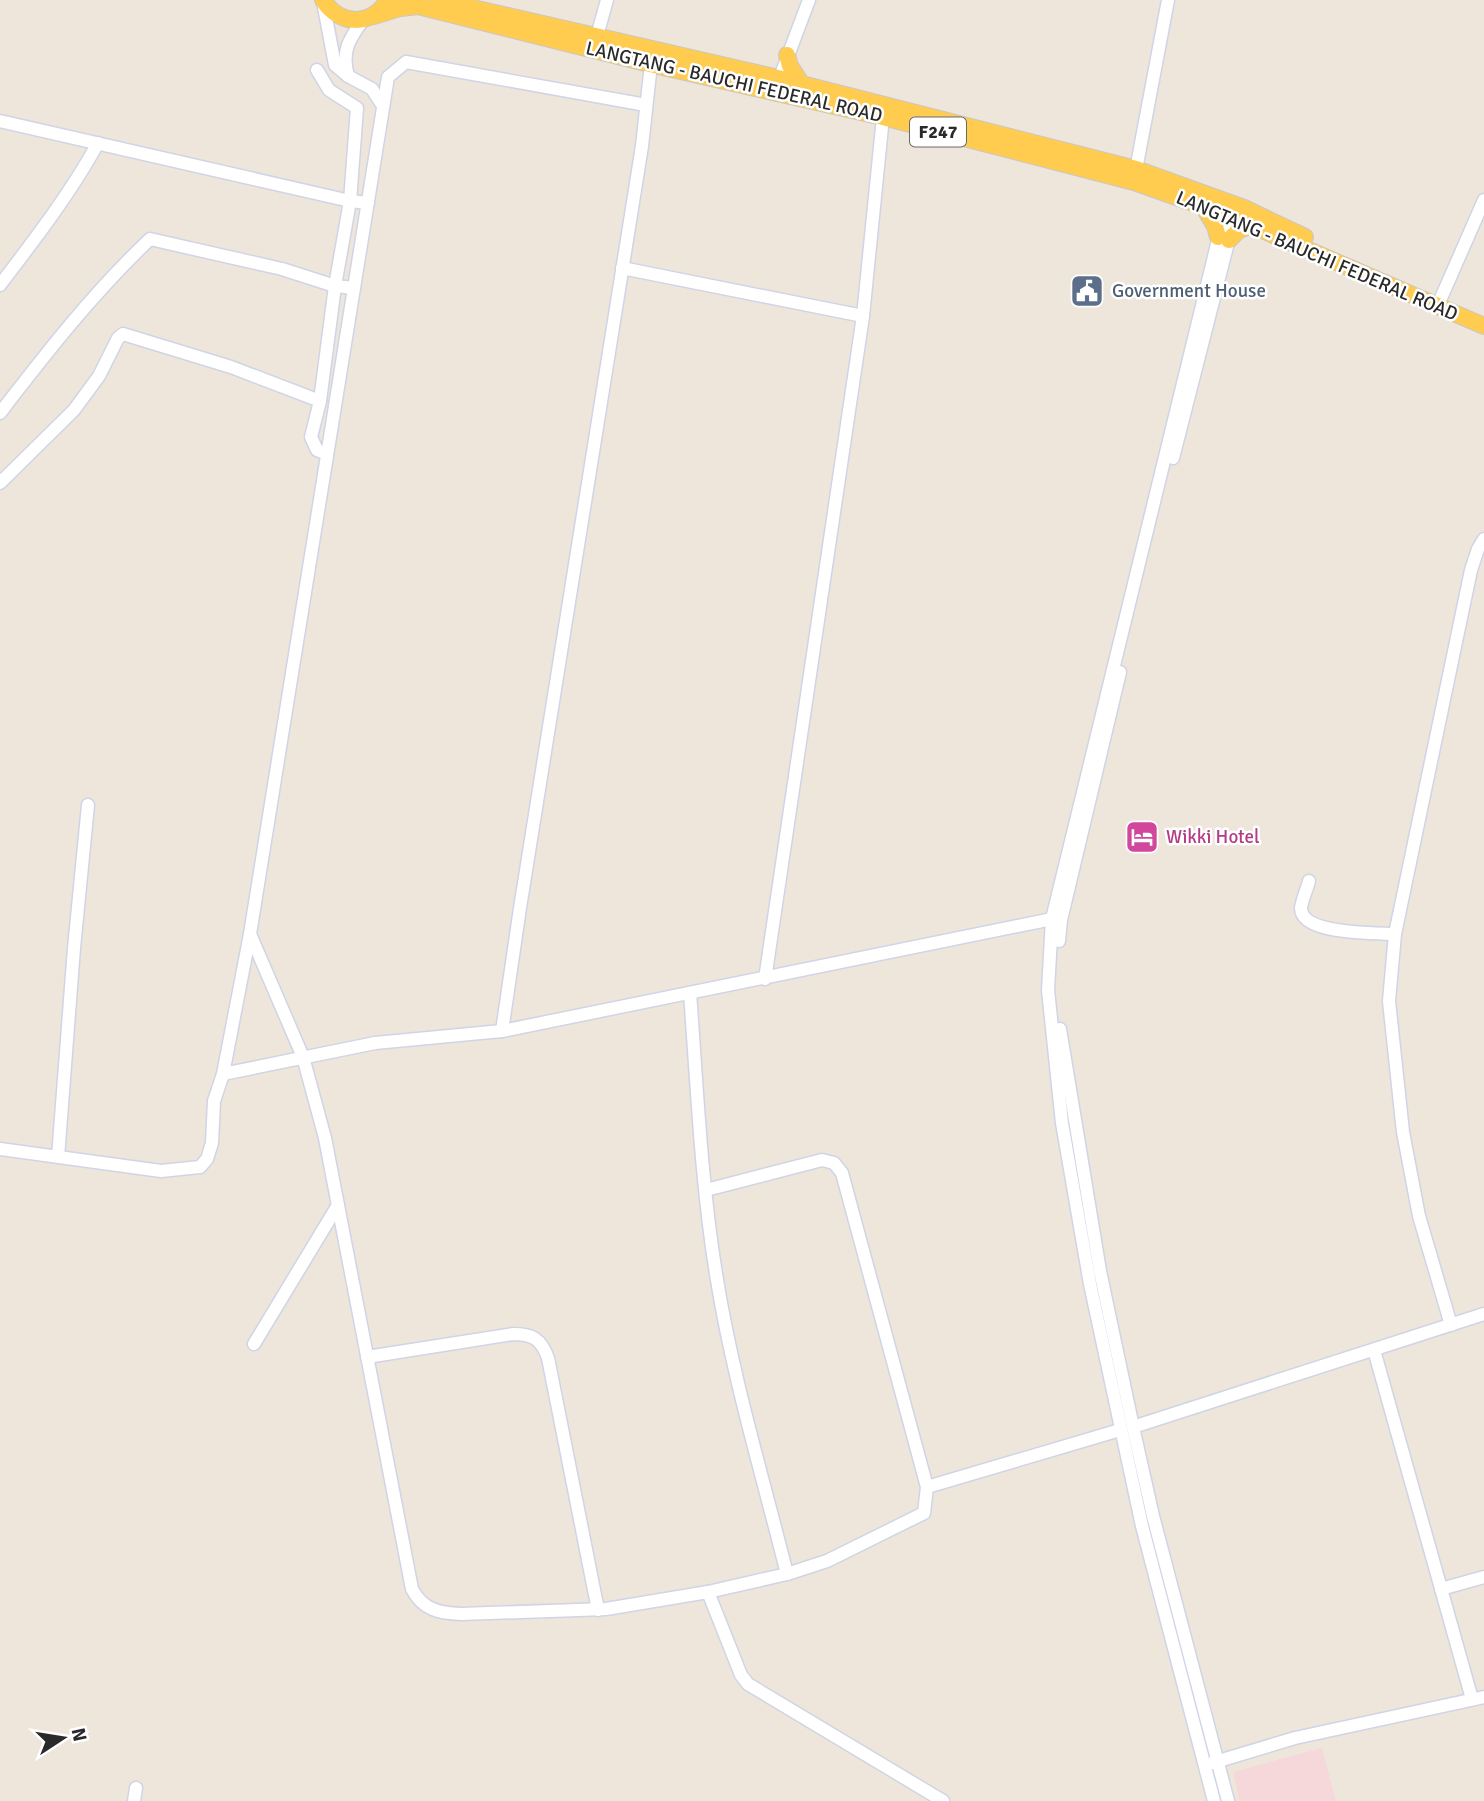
<svg xmlns="http://www.w3.org/2000/svg" width="1484" height="1801" font-family="Signika,sans-serif">
<style>
.medical{fill:#f6d7da}
.lines{fill:none;stroke-linecap:round;stroke-linejoin:round}
.minor-casing{stroke:#d0d5e5;stroke-width:15}
.major-casing{stroke:#c8c8c8;stroke-width:18}
.minor{stroke:#fff;stroke-width:12}
.major{stroke:#ffcc4f;stroke-width:16}
.labels{text-anchor:middle;dominant-baseline:central;stroke-width:5;stroke-linejoin:round;paint-order:stroke}
.shield{fill:#fff;stroke:#6a6a6a;stroke-width:2}
.shield-label{font-size:18px;font-weight:bold;fill:#2a2a2a}
.street-label{font-size:19px;fill:#2a2a2a;stroke:#fff}
.service-label{font-size:19px;fill:#4e5e75;stroke:#fff;text-anchor:start}
.hotel-label{font-size:19px;fill:#b23c85;stroke:#fff;text-anchor:start}
</style>
<rect width="100%" height="100%" fill="#eee5db"/>
<path class="medical" d="M1322 1748 1336 1801H1240L1233 1772Z"/>
<g class="lines">
<defs>
<g id="minor">
<path d="M323 2 335 65 348 76 372 89 383 106"/>
<path d="M597 36 607 0"/>
<path d="M317 70 329 90 357 108 350 201 335 286 320 401"/>
<path d="M348 76C341 52 349 39 363 20"/>
<path d="M777 85 809 0"/>
<path d="M0 121 350 201 368 203"/>
<path d="M1135 175 1168 0"/>
<path d="M622 268 863 316"/>
<path d="M0 285C35 239 70 194 98 143"/>
<path d="M1438 305 1484 200"/>
<path d="M0 413C47 352 94 292 150 239L282 269 335 286 354 288"/>
<path d="M1173 458 1231 231"/>
<path d="M0 483 74 410 99 376 118 338 123 334 231 367 320 401 311 437 317 450 327 454"/>
<path d="M1309 881C1307 889 1302 900 1301 908 1301 935 1376 933 1395 934"/>
<path d="M250 934 303 1057 325 1138 412 1589C423 1610 439 1613 461 1614L606 1609 708 1592 787 1574 827 1561 924 1513 927 1487 842 1173 834 1163 822 1160 706 1190"/>
<path d="M1059 941 1061 920 1120 672"/>
<path d="M765 979 863 316 883 117"/>
<path d="M690 993C697 1087 701 1181 716 1274 732 1375 762 1474 787 1574"/>
<path d="M1060 1029 1100 1271 1133 1427 1153 1516 1228 1801"/>
<path d="M502 1031 520 908 642 146 652 55"/>
<path d="M223 1074 375 1043 502 1031 1052 919 1058 920"/>
<path d="M0 1149 161 1171 200 1167 207 1159 212 1143 214 1101 223 1074 250 934 388 77 406 62 646 105"/>
<path d="M58 1157 74 948 88 805"/>
<path d="M1451 1325 1419 1216 1403 1132 1389 1001 1395 934 1471 570 1478 549 1484 539"/>
<path d="M254 1344 338 1205"/>
<path d="M1374 1350 1472 1699"/>
<path d="M367 1357 513 1334C533 1334 541 1339 548 1358L598 1610"/>
<path d="M1133 1427 1484 1314"/>
<path d="M927 1487 1120 1430"/>
<path d="M1441 1589 1484 1577"/>
<path d="M708 1592 741 1675 748 1684 943 1801"/>
<path d="M1212 1763 1295 1738 1484 1697"/>
<path d="M134 1801 136 1788"/>
<path d="M1214 1801 1142 1526 1090 1284 1062 1123 1048 990 1052 919 1221 228"/>
</g>
<g id="major">
<path d="M323 0C340 26 371 27 388 0"/>
<path d="M438 0 778 78 1136 169 1244 208 1305 237"/>
<path d="M374 16 400 8 418 6 650 64 883 117 1134 182 1230 216 1484 326"/>
<path d="M787 55 790 66 801 83"/>
<path d="M1203 206 1215 226 1218 237"/>
<path d="M1229 240 1239 230 1252 225"/>
</g>
</defs>
<use href="#minor" class="minor-casing"/>
<use href="#major" class="major-casing"/>
<use href="#minor" class="minor"/>
<use href="#major" class="major"/>
</g>
<defs>
<symbol id="civic-square" viewBox="-11 -11 22 22"><rect x="-9" y="-9" width="18" height="18" rx="4" fill="#5c6f8a" stroke="#fff"/><path d="M-.6-6.5H3V-4.5H.6V-3L4-1V1h2V6H-6V1h2V-1L-.6-3ZM-1.2 2.5V6h2.4V2.5Z" fill="#fff"/></symbol>
<symbol id="hotel-square" viewBox="-11 -11 22 22"><rect x="-9" y="-9" width="18" height="18" rx="4" fill="#d1479c" stroke="#fff"/><path d="M-6-4.5h1.5V1H6V5H4.5V3h-9V5H-6ZM-4 0a1.8 1.8 0 1 1 3.6 0ZM.5 0V-2.5h3Q6-2.5 6 0Z" fill="#fff"/></symbol>
</defs>
<g fill-rule="evenodd">
<use href="#civic-square" x="1068" y="272" width="38" height="38"/>
<use href="#hotel-square" x="1123" y="818" width="38" height="38"/>
</g>
<g class="labels">
<rect class="shield" x="910" y="117.5" width="56" height="29" rx="5"/>
<g class="shield-label">
<text x="938" y="132">F247</text>
</g>
<g class="street-label">
<text transform="translate(734 82) rotate(13)">LANGTANG - BAUCHI FEDERAL ROAD</text>
<text transform="translate(1317 256) rotate(23)">LANGTANG - BAUCHI FEDERAL ROAD</text>
</g>
<g class="service-label">
<text x="1112" y="291">Government House</text>
</g>
<g class="hotel-label">
<text x="1166" y="837">Wikki Hotel</text>
</g>
</g>
<g transform="translate(63 1738) rotate(78)" stroke="#ffffff" stroke-width="5" paint-order="stroke">
<path d="M0-5L12 26L0 18L-12 26Z" fill="#2a2a2a"/>
<text y="-10" font-size="19" font-weight="bold" text-anchor="middle" fill="#2a2a2a">N</text>
</g>
</svg>
